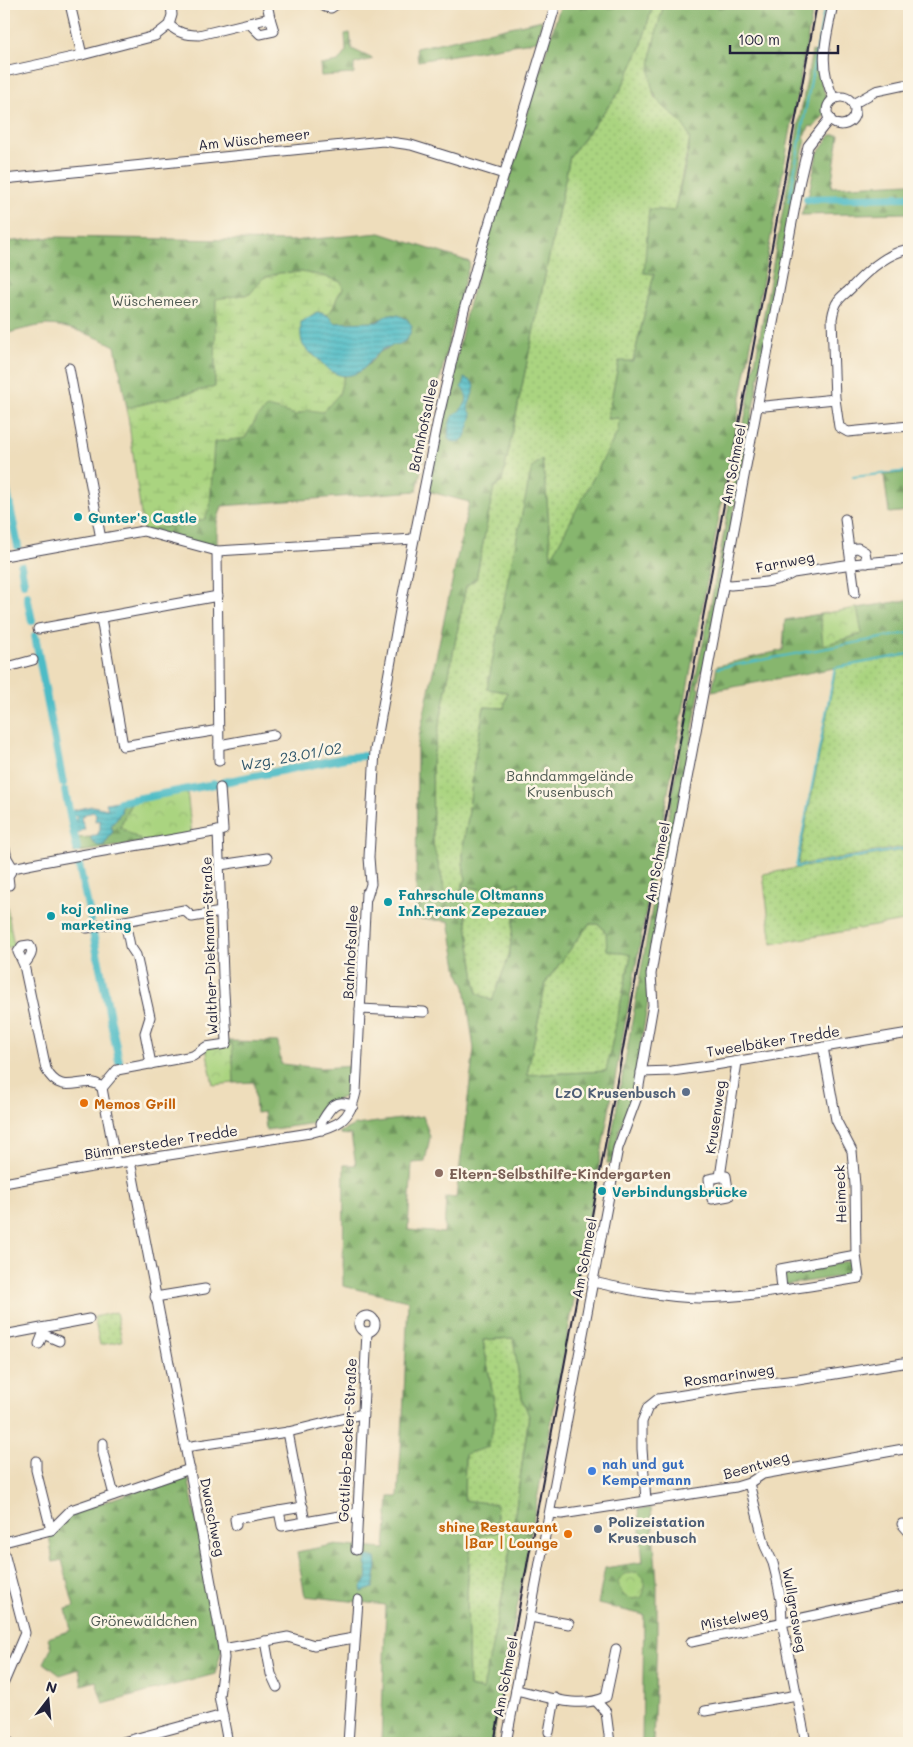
<svg xmlns="http://www.w3.org/2000/svg" width="913" height="1747" font-family="Mali,sans-serif">
<style>
.grass{fill:url(#grass-dots);stroke:#667b5e}
.forest{fill:url(#forest-firs);stroke:#546c54;fill-rule:evenodd}
.wetland{fill:url(#wetland-marsh);stroke:#667b5e}
.park{fill:url(#park-crowns);stroke:#667b5e}
.water{fill:url(#water-rules);stroke:#386f80}
.lines{fill:none;stroke-linecap:round;stroke-linejoin:round}
.stream{stroke:#4ebcc6;stroke-width:2}
.canal{stroke:#4ebcc6;stroke-width:8}
.street-casing{stroke:#413e4e;stroke-width:11}
.street{stroke:#fff;stroke-width:9}
.rail{stroke:#22223b;stroke-width:2}
.culture-dot{fill:#0f9aa8;stroke:#fcf5e5;stroke-width:2}
.service-dot{fill:#5c6f8a;stroke:#fcf5e5;stroke-width:2}
.food-dot{fill:#e8710a;stroke:#fcf5e5;stroke-width:2}
.education-dot{fill:#8d6e63;stroke:#fcf5e5;stroke-width:2}
.shop-dot{fill:#3f7fe0;stroke:#fcf5e5;stroke-width:2}
.labels{text-anchor:middle;dominant-baseline:central;stroke-width:5;stroke-linejoin:round;paint-order:stroke}
.street-label{font-size:14px;fill:#22223b;stroke:#fcf5e5}
.park-label{font-size:14px;fill:#4b5750;stroke:#fcf5e5}
.culture-label{font-size:14px;font-weight:bold;fill:#0d838f;stroke:#fcf5e5;text-anchor:start}
.service-label{font-size:14px;font-weight:bold;fill:#4e5e75;stroke:#fcf5e5;text-anchor:end}
.food-label{font-size:14px;font-weight:bold;fill:#c56008;stroke:#fcf5e5;text-anchor:start}
.education-label{font-size:14px;font-weight:bold;fill:#785e54;stroke:#fcf5e5;text-anchor:start}
.shop-label{font-size:14px;font-weight:bold;fill:#366cbe;stroke:#fcf5e5;text-anchor:start}
.water-label{font-size:15px;font-style:italic;fill:#31586c;stroke:#fcf5e5}
</style>
<defs>
<pattern id="grass-dots" width="8" height="8" patternUnits="userSpaceOnUse" patternTransform="scale(1.25)"><rect width="8" height="8" fill="#aad480"/><path d="M2 2h.1M6 6h.1" fill="none" stroke="#92b670" stroke-width="1.8" stroke-linecap="round"/></pattern>
<pattern id="forest-firs" width="22" height="20" patternUnits="userSpaceOnUse" patternTransform="scale(1.25)"><rect width="22" height="20" fill="#87b66e"/><path d="M5 1l3.5 6h-7zM16 11l3.5 6h-7z" fill="#6e945c"/></pattern>
<pattern id="wetland-marsh" width="20" height="14" patternUnits="userSpaceOnUse" patternTransform="scale(1.25)"><rect width="20" height="14" fill="#aad480"/><path d="M1 5h8M5 5V1M11 12h8M15 12V8" fill="none" stroke="#92b670"/></pattern>
<pattern id="park-crowns" width="20" height="18" patternUnits="userSpaceOnUse" patternTransform="scale(1.25)"><rect width="20" height="18" fill="#aad480"/><path d="M2 6a3 3 0 1 1 6 0M12 15a3 3 0 1 1 6 0" fill="none" stroke="#92b670"/></pattern>
<pattern id="water-rules" width="6" height="5" patternUnits="userSpaceOnUse" patternTransform="scale(1.25)"><rect width="6" height="5" fill="#4ebcc6"/><path d="M0 2.5h6" fill="none" stroke="#4098a2"/></pattern>
</defs>
<rect width="100%" height="100%" fill="#fcf5e5"/>
<filter id="ink" filterUnits="userSpaceOnUse"><feTurbulence type="fractalNoise" baseFrequency=".02" numOctaves="2"/><feDisplacementMap in="SourceGraphic" scale="10" xChannelSelector="R" yChannelSelector="G"/><feConvolveMatrix kernelMatrix="1 2 1 2 8 2 1 2 1" color-interpolation-filters="sRGB"/></filter>
<filter id="wash" filterUnits="userSpaceOnUse"><feTurbulence type="fractalNoise" baseFrequency=".0096" numOctaves="4" result="noise"/><feDisplacementMap in="SourceGraphic" scale="20" xChannelSelector="R" yChannelSelector="G"/><feGaussianBlur stdDeviation="1.12" result="paint"/><feColorMatrix in="noise" values="0 0 0 0 0 0 0 0 0 0 0 0 0 0 0 0 0 1.4 0 .05"/><feComposite in="paint" operator="in"/></filter>
<g filter="url(#wash)">
<rect width="100%" height="100%" fill="#edb"/>
<g class="grass">
<path d="M653 4H664L652 50 654 97 686 127 690 139 674 212 649 210 645 273 654 274 633 361 619 362 608 419 619 418 618 431 551 559 547 500 542 460 532 467 488 689 507 692 504 708 484 707C481 726 477 745 474 764 472 779 471 795 469 810 466 834 459 855 466 879L457 896 446 894 433 844 432 762 466 586 476 579 494 487 502 482 570 156 620 91 641 47Z"/>
<path d="M909 655V846L798 865 836 668Z"/>
<path d="M909 849V920L772 944 763 874Z"/>
<path d="M519 882 509 956 493 1001 477 993 462 890 467 886 487 891 495 900 507 887Z"/>
<path d="M589 924H599L606 933 631 955 606 1071 527 1075 546 982Z"/>
<path d="M116 1312 122 1341 100 1345 94 1317Z"/>
<path d="M514 1338 522 1398 529 1415 505 1583 484 1690 469 1687 467 1594 471 1538 498 1532 496 1504 464 1501 465 1454 496 1413 483 1340Z"/>
</g>
<g class="forest">
<path d="M561 4H653L641 47 620 91 570 156 502 482 494 487 476 579 466 586 432 762 433 844 446 894 457 896 466 879C459 855 466 834 469 810 471 795 472 779 474 764 477 745 481 726 484 707L504 708 507 692 487 689 508 579 532 467 542 459 547 500 551 558 618 431 619 418 607 419 619 361H633L654 274 644 273 649 209 674 211C677 199 692 145 689 137 686 123 670 113 660 103 639 81 657 30 664 4H814L492 1743H381L386 1605 305 1596 297 1552 332 1545 385 1549 389 1497H398L403 1418 408 1301 343 1286 344 1165H356L351 1135 340 1134V1132L355 1125 423 1116 430 1137 425 1162 412 1163 408 1230 444 1233 446 1197 456 1198 474 1049 465 987 458 972 449 921 416 919 417 747 469 502 427 491 467 310 512 161 515 162 520 145 517 144ZM519 882 509 956 492 1001 477 993 462 890 467 886 487 891 495 900H502L507 887ZM589 924H599L606 933 607 950 631 955 606 1071 527 1075 546 982ZM513 1338 522 1398 529 1416 505 1583 483 1690 469 1687 467 1594 471 1538 498 1532 496 1504 464 1500 465 1454 489 1447 496 1413 483 1340Z"/>
<path d="M542 20 537 41 418 61 416 48Z"/>
<path d="M350 33 352 49 373 59 354 64V74L321 76 320 65 338 62 346 51 345 34Z"/>
<path d="M812 51 819 54 817 68 827 101 825 114 814 127 810 126 803 137 806 140 797 174 704 670H701L697 688 700 689 648 975V1001L632 1099 619 1131 613 1163H607L682 739 707 625Z"/>
<path d="M831 135H839L831 187 909 183V213L801 215 809 193 817 154Z"/>
<path d="M380 233 470 262C448 337 432 414 417 491L222 506 217 522V551L143 531 210 506 214 442 245 438 256 419 267 406 296 415 339 394 344 375 357 373 368 365 380 352 391 347 382 318C370 327 350 323 335 323L327 315C338 305 333 299 343 289L341 282 322 276 301 272 280 273 263 278 250 294 216 300 215 387 127 408 115 346C98 337 66 325 47 325 33 326 17 331 4 334V242L55 237 292 241Z"/>
<path d="M909 472V511L889 513 884 475Z"/>
<path d="M909 600V654L712 691 717 666 783 650 785 620 820 614 823 645 862 634 857 608Z"/>
<path d="M133 799 120 827 144 842 74 853V838L92 837 104 845 113 831 111 826 121 812 123 800Z"/>
<path d="M227 1041 278 1042 281 1064 321 1068 354 1066 351 1083 347 1096C332 1100 325 1110 316 1123L266 1130 264 1112 256 1113 254 1082 234 1083 232 1044H226Z"/>
<path d="M852 1260 856 1274 784 1285 783 1273Z"/>
<path d="M187 1472 222 1649 215 1674 103 1704 96 1681 82 1685 79 1669 60 1675 44 1663 51 1649 48 1638 71 1630 66 1609 74 1607 62 1560 53 1562 49 1535 74 1513Z"/>
<path d="M651 1508 657 1581V1638L653 1743H642L644 1615 598 1604 605 1568 643 1562 638 1509Z"/>
</g>
<path class="wetland" d="M301 272 322 276 341 282 343 289C333 299 338 305 327 315L317 312 309 352 316 357 331 372 344 375 339 394 323 412 308 410 296 415 267 407 256 419 245 438 214 442 210 506 205 519 143 531 127 408 215 387 216 299 250 294 263 278 280 273Z"/>
<g class="park">
<path d="M857 608 862 634 823 645 820 614Z"/>
<path d="M187 791 192 836 144 842 120 827 133 799Z"/>
<path d="M4 890 14 946 4 949Z"/>
<path d="M232 1044 234 1083 213 1085 206 1048Z"/>
<path d="M638 1572 644 1578V1591L642 1597C627 1602 620 1595 618 1581L624 1574Z"/>
</g>
<g class="water">
<path d="M317 312 327 315 335 323 377 322 389 314 398 315 407 319 412 326C407 351 395 340 379 352 371 359 366 369 357 373 337 381 328 369 317 358 312 353 306 351 303 345 300 337 301 329 301 322Z"/>
<path d="M464 378 471 381 475 386 468 408 472 415C468 427 466 451 448 439 448 433 449 420 453 416 464 407 473 401 461 387L464 383Z"/>
<path d="M123 800 121 812 111 826 113 831 104 845 98 846 91 841V837L98 834 100 829V820L95 821 96 814 94 812 85 814 81 818 85 829 78 833 74 831 75 828 73 826 77 817 72 814 74 810 92 806 108 809 106 803Z"/>
<path d="M369 1556 376 1558 377 1566 373 1588 362 1592 361 1587C369 1582 369 1572 365 1564L367 1557Z"/>
</g>
<g class="lines">
<g class="stream">
<path d="M789 201 825 4"/>
<path d="M853 477 909 471"/>
<path d="M909 654 835 668 796 867 909 848"/>
<path d="M718 668 909 633"/>
</g>
<g class="canal">
<path d="M807 199 909 197"/>
<path d="M4 477 18 546"/>
<path d="M21 566 24 583"/>
<path d="M27 596 32 621"/>
<path d="M35 636 63 783"/>
<path d="M224 782 350 757 364 756"/>
<path d="M65 791 77 849"/>
<path d="M117 807 120 802 215 784"/>
<path d="M78 861 91 920"/>
<path d="M93 933 119 1061"/>
</g>
</g>
</g>
<g filter="url(#ink)">
<g class="lines">
<defs>
<g id="street">
<path d="M70 4 82 55"/>
<path d="M323 4 325 7 331 8 337 4"/>
<path d="M833 4C826 41 817 63 834 99"/>
<path d="M249 23 260 34 274 31 270 18"/>
<path d="M169 25C178 33 186 35 199 35L270 18 267 4"/>
<path d="M4 72 82 55 155 36 169 25 172 15 171 4"/>
<circle cx="841" cy="111" r="14"/>
<path d="M853 104 876 91 909 84"/>
<path d="M4 179 383 141 411 145 504 174"/>
<path d="M909 249C888 253 866 272 852 287 848 292 841 296 838 301 834 306 833 313 832 319L835 399 839 427 848 432 909 426"/>
<path d="M69 368 101 539"/>
<path d="M758 405 765 406 835 399"/>
<path d="M845 519 855 593"/>
<path d="M849 549 858 548 865 552 867 563"/>
<path d="M217 551 219 761"/>
<path d="M4 556 143 531 217 551 414 539"/>
<path d="M724 584 731 585C750 583 776 584 793 573L852 564 909 559"/>
<path d="M101 618 123 746 219 730"/>
<path d="M38 629 218 596"/>
<path d="M4 668 33 660"/>
<path d="M219 745 274 735"/>
<path d="M4 845 7 858 13 868 8 876 9 885"/>
<path d="M220 865 267 858"/>
<path d="M13 868C83 853 153 844 223 830L220 788"/>
<path d="M367 897 371 884 369 857 375 750 402 599 439 415 464 310 477 264 556 4"/>
<path d="M125 921 184 910 192 917 221 912"/>
<path d="M87 928 125 921 130 946 136 955 150 1017 145 1033 151 1064"/>
<path d="M24 965C29 958 35 952 29 945L22 946 18 952 24 965 46 1069C62 1101 87 1071 102 1088L116 1163"/>
<path d="M360 1009 424 1012"/>
<path d="M641 1072 672 1071 715 1065 909 1033"/>
<path d="M102 1088 117 1070 193 1056 206 1047 226 1044 227 1041 223 976 218 831"/>
<path d="M322 1130 321 1123C330 1108 335 1097 353 1106"/>
<path d="M130 1161 202 1534 223 1649 224 1658 219 1696 228 1743"/>
<path d="M720 1177 726 1176 729 1196 712 1199 709 1179 720 1177 737 1062"/>
<path d="M4 1183 86 1168 310 1133C338 1126 350 1121 356 1092L366 893"/>
<path d="M593 1282C625 1289 667 1298 699 1298 753 1297 807 1286 859 1278L856 1255 855 1185 852 1151 836 1120 823 1047"/>
<path d="M782 1289 780 1269 856 1255"/>
<path d="M155 1297 205 1289"/>
<circle cx="367" cy="1324" r="8"/>
<path d="M43 1334 59 1341"/>
<path d="M4 1335 89 1319"/>
<path d="M39 1344 43 1334 42 1328"/>
<path d="M288 1432 305 1522 282 1526 279 1511 303 1507"/>
<path d="M103 1443V1453L114 1495"/>
<path d="M185 1447 288 1432 362 1414"/>
<path d="M36 1461V1470L51 1530"/>
<path d="M749 1483 765 1546 773 1563 776 1575 781 1600 782 1622 806 1743"/>
<path d="M646 1500 642 1449V1422L648 1407 658 1399 748 1385 798 1380 909 1362"/>
<path d="M550 1513 562 1514 736 1487 749 1483 763 1474 909 1448"/>
<path d="M305 1522 357 1513"/>
<path d="M902 1524 909 1532"/>
<path d="M236 1525 235 1519 279 1511"/>
<path d="M4 1542 51 1530 71 1510 190 1469"/>
<path d="M356 1550 367 1332"/>
<path d="M4 1553 25 1633 4 1682"/>
<path d="M530 1617 569 1624"/>
<path d="M265 1641 271 1674 277 1687"/>
<path d="M691 1642 909 1595"/>
<path d="M223 1649 288 1637 314 1645 354 1638"/>
<path d="M516 1690C546 1696 578 1710 606 1697L616 1649"/>
<path d="M596 1701 606 1712 610 1743"/>
<path d="M705 1711 797 1695"/>
<path d="M549 1732 555 1698"/>
<path d="M4 1740 10 1743"/>
<path d="M119 1743 223 1715"/>
<path d="M348 1743 358 1600"/>
<path d="M506 1743 618 1148 637 1097 653 1005 651 974 658 932 800 180 808 146 830 118"/>
</g>
</defs>
<use href="#street" class="street-casing"/>
<use href="#street" class="street"/>
<path class="rail" d="M494 1743 817 4"/>
</g>
</g>
<g class="culture-dot">
<circle cx="78" cy="517" r="5"/>
<circle cx="388" cy="902" r="5"/>
<circle cx="51" cy="916" r="5"/>
<circle cx="602" cy="1191" r="5"/>
</g>
<g class="service-dot">
<circle cx="686" cy="1092" r="5"/>
<circle cx="598" cy="1529" r="5"/>
</g>
<g class="food-dot">
<circle cx="84" cy="1103" r="5"/>
<circle cx="568" cy="1534" r="5"/>
</g>
<circle class="education-dot" cx="439" cy="1173" r="5"/>
<circle class="shop-dot" cx="592" cy="1471" r="5"/>
<g class="labels">
<g class="street-label">
<text transform="translate(254 139) rotate(-6)">Am Wüschemeer</text>
<text transform="translate(423 425) rotate(-78)">Bahnhofsallee</text>
<text transform="translate(733 464) rotate(-79)">Am Schmeel</text>
<text transform="translate(785 562) rotate(-11)">Farnweg</text>
<text transform="translate(657 862) rotate(-79)">Am Schmeel</text>
<text transform="translate(209 946) rotate(-92)">Walther-Diekmann-Straße</text>
<text transform="translate(350 952) rotate(-87)">Bahnhofsallee</text>
<text transform="translate(773 1041) rotate(-9)">Tweelbäker Tredde</text>
<text transform="translate(715 1117) rotate(-82)">Krusenweg</text>
<text transform="translate(161 1142) rotate(-9)">Bümmersteder Tredde</text>
<text transform="translate(840 1194) rotate(-92)">Heimeck</text>
<text transform="translate(584 1258) rotate(-79)">Am Schmeel</text>
<text transform="translate(729 1375) rotate(-8)">Rosmarinweg</text>
<text transform="translate(347 1440) rotate(-87)">Gottlieb-Becker-Straße</text>
<text transform="translate(756 1465) rotate(-16)">Beentweg</text>
<text transform="translate(213 1517) rotate(79)">Dwaschweg</text>
<text transform="translate(795 1610) rotate(80)">Wullgrasweg</text>
<text transform="translate(734 1618) rotate(-12)">Mistelweg</text>
<text transform="translate(505 1677) rotate(-79)">Am Schmeel</text>
</g>
<g class="park-label">
<text x="155" y="300">Wüschemeer</text>
<text x="570" y="775">Bahndammgelände<tspan x="570" dy="16">Krusenbusch</tspan></text>
<text x="144" y="1620">Grönewäldchen</text>
</g>
<g class="culture-label">
<text x="88" y="517">Gunter's Castle</text>
<text x="398" y="894">Fahrschule Oltmanns<tspan x="398" dy="16">Inh.Frank Zepezauer</tspan></text>
<text x="61" y="908">koj online<tspan x="61" dy="16">marketing</tspan></text>
<text x="612" y="1191">Verbindungsbrücke</text>
</g>
<g class="service-label">
<text x="676" y="1092">LzO Krusenbusch</text>
<text x="608" y="1521" text-anchor="start">Polizeistation<tspan x="608" dy="16">Krusenbusch</tspan></text>
</g>
<g class="food-label">
<text x="94" y="1103">Memos Grill</text>
<text x="558" y="1526" text-anchor="end">shine Restaurant<tspan x="558" dy="16">|Bar | Lounge</tspan></text>
</g>
<g class="education-label">
<text x="449" y="1173">Eltern-Selbsthilfe-Kindergarten</text>
</g>
<g class="shop-label">
<text x="602" y="1463">nah und gut<tspan x="602" dy="16">Kempermann</tspan></text>
</g>
<g class="water-label">
<text transform="translate(291 756) rotate(-10)">Wzg. 23.01/02</text>
</g>
</g>
<rect width="913" height="1747" fill="none" stroke="#fcf5e5" stroke-width="20"/>
<g transform="translate(48 1700) rotate(16)" stroke="#fcf5e5" stroke-width="4" paint-order="stroke">
<path d="M0-4L9 19L0 12L-9 19Z" fill="#22223b"/>
<text y="-8" font-size="14" font-weight="bold" text-anchor="middle" fill="#22223b">N</text>
</g>
<path d="M730 45v8h108v-8" fill="none" stroke="#22223b" stroke-width="2.5"/>
<text x="738" y="45" font-size="15" fill="#22223b" stroke="#fcf5e5" stroke-width="4" paint-order="stroke">100 m</text>
</svg>
